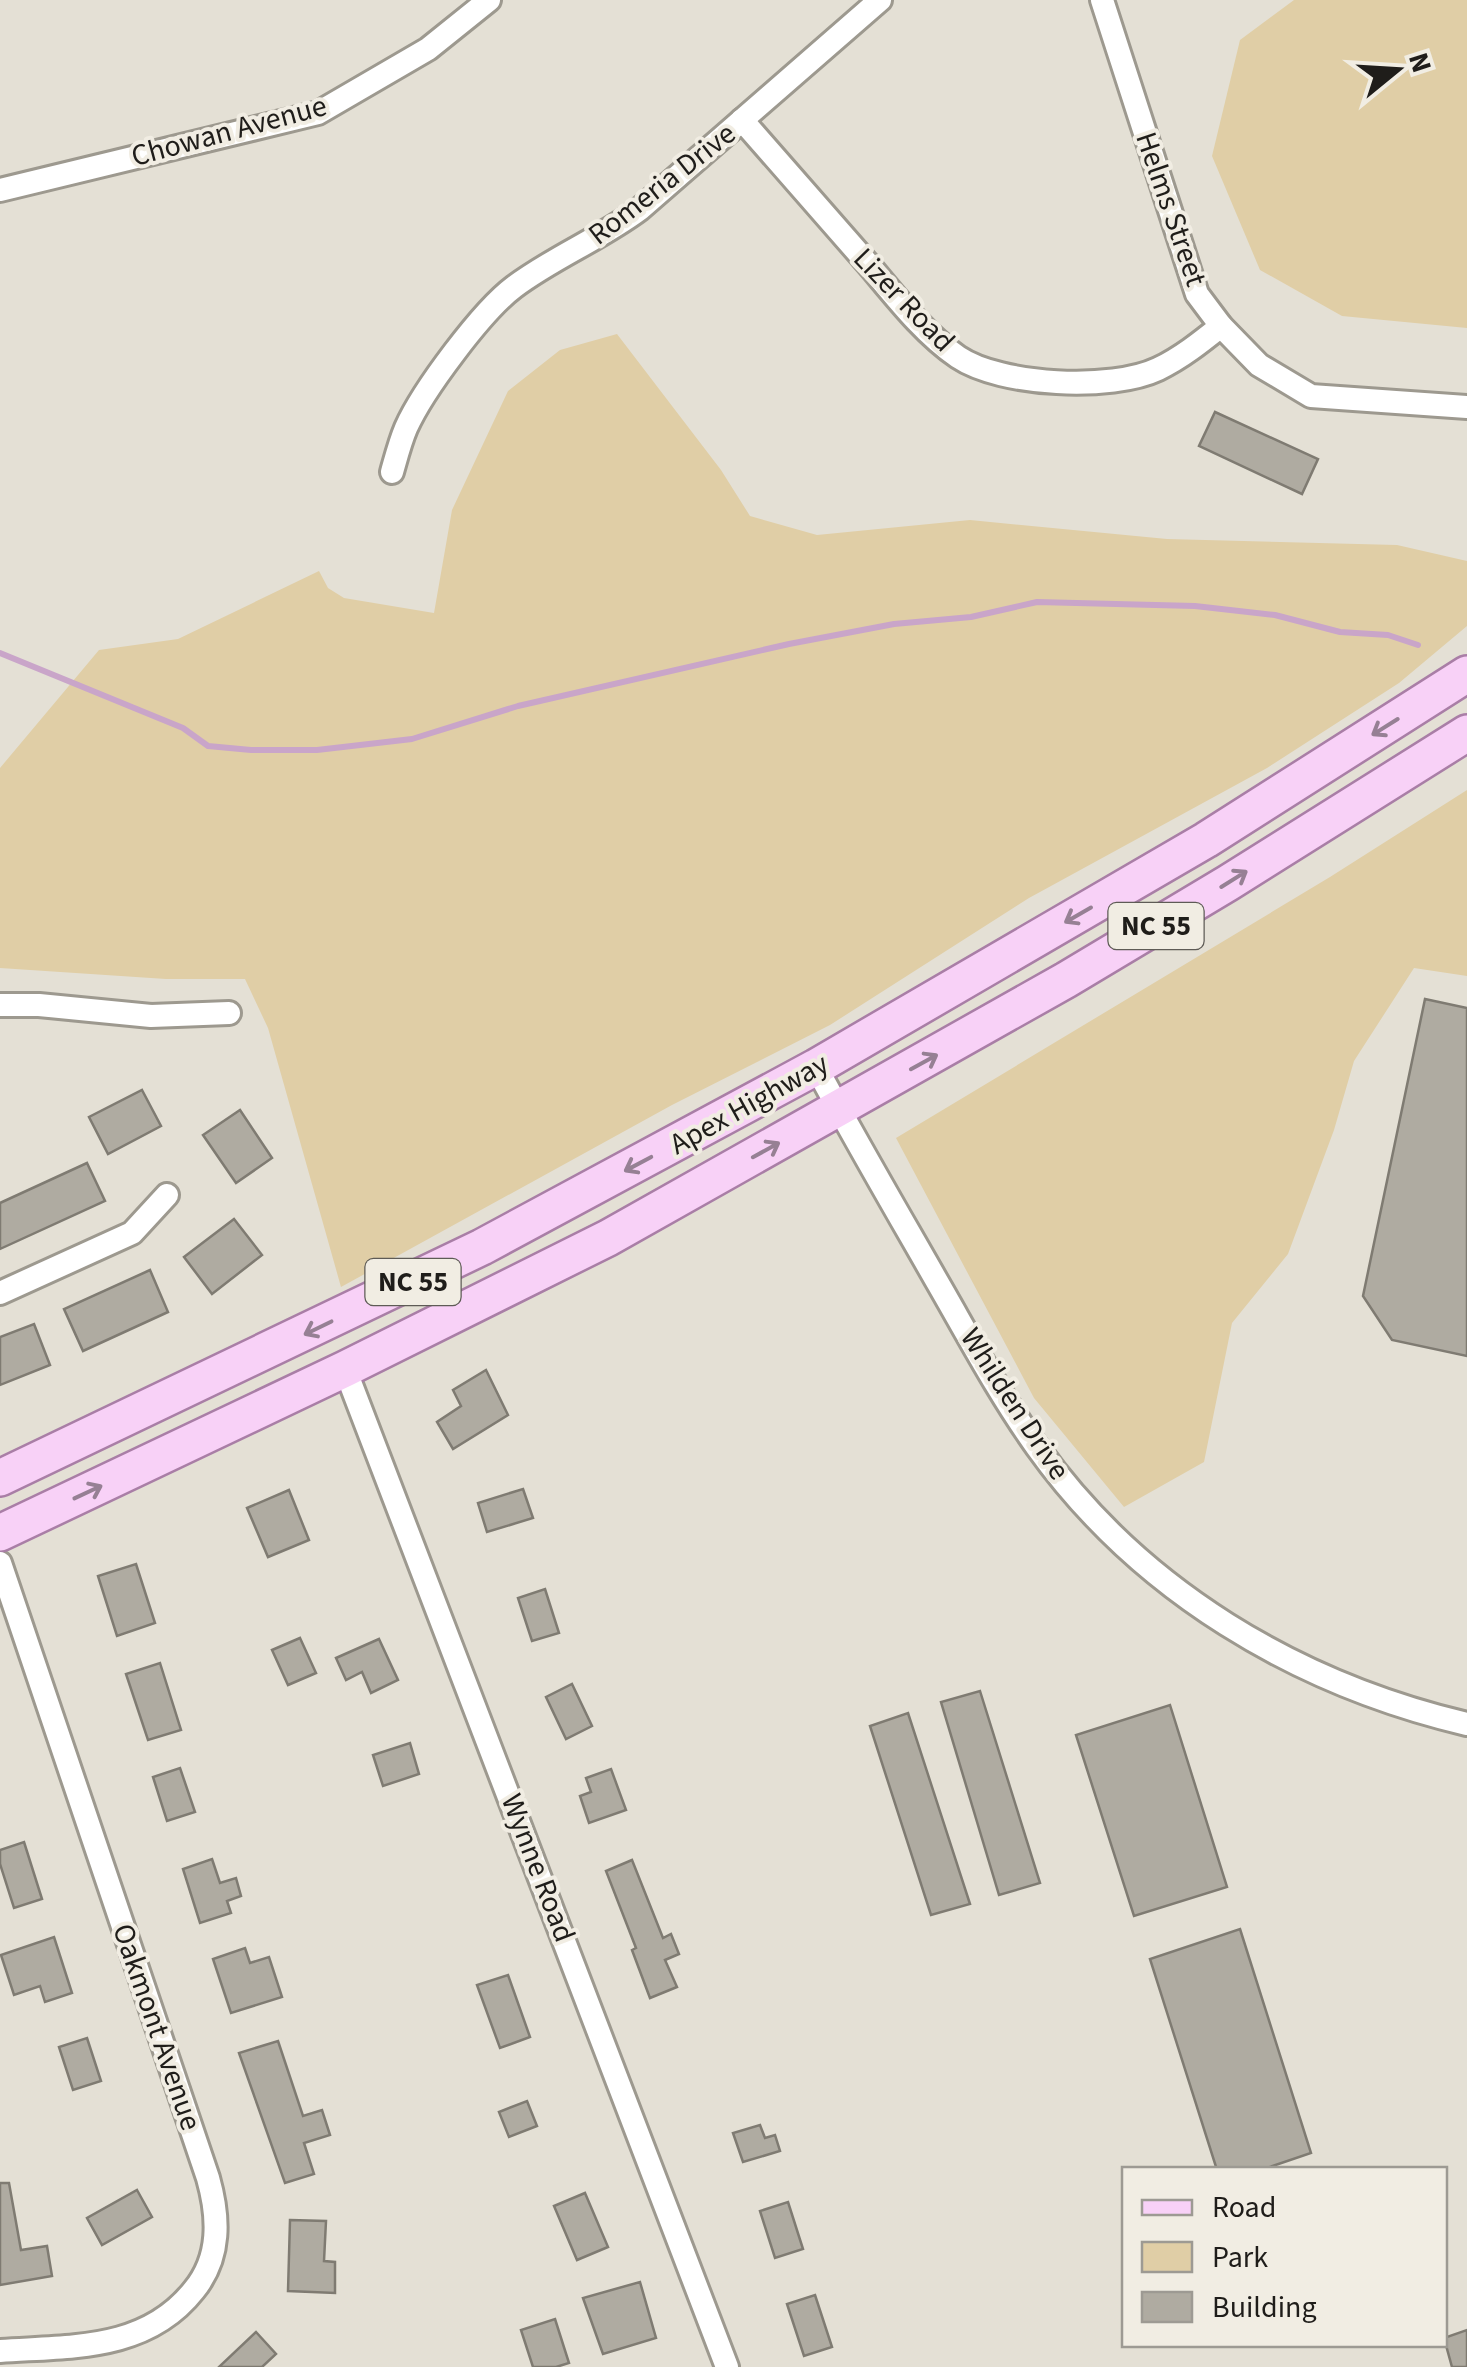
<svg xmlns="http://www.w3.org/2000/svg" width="1467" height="2367" font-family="'Source Sans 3',sans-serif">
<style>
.green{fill:#e0cea6}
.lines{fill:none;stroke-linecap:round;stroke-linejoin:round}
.stream{stroke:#c9a5c9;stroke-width:6}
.building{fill:#afaba1;stroke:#7f7b72;stroke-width:2.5}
.street-casing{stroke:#9d998f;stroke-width:28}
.primary-casing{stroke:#a97ea6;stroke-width:40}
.street{stroke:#fff;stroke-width:22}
.primary{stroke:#f8d1f7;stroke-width:35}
.oneway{stroke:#968094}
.labels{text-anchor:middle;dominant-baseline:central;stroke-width:8;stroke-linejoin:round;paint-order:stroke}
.shield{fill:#f1ede3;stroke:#5e5b56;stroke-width:2.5}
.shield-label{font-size:28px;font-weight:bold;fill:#1f1d1a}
.street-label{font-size:30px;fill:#1f1d1a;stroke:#f1ede3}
</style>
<rect width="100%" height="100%" fill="#e4e0d5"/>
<g class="green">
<path d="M1294 0H1467V328L1342 316 1260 270 1212 156 1240 40Z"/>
<path d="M617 334 721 470 750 516 817 535 970 520 1167 539 1397 545 1467 561V626L1399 683 1267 768 1029 898 830 1025 672 1105 341 1287 268 1028 245 979H166L0 968V768L99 650 178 639 319 571 328 588 344 598 434 613 452 510 508 391 560 350Z"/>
<path d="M1467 790V976L1414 968 1354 1061 1334 1130 1288 1254 1232 1323 1204 1462 1124 1507 1034 1398 896 1138 1330 877Z"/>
</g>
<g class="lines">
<path class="stream" d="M0 653 183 728 208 746 251 750H317L412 739 518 706 789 644 894 624 971 617 1037 602 1195 606 1275 615 1340 632 1388 635 1418 645"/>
</g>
<g class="building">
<path d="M1215 412 1318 459 1302 494 1199 446Z"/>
<path d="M1425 999 1467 1008V1356L1392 1340 1363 1296Z"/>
<path d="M142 1090 161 1126 108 1154 89 1117Z"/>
<path d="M240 1110 272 1158 236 1183 203 1135Z"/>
<path d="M87 1163 105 1201 0 1249V1203Z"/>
<path d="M234 1219 262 1255 212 1294 184 1257Z"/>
<path d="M150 1270 168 1312 83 1351 64 1309Z"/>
<path d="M34 1324 50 1365 0 1385V1337Z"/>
<path d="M486 1370 508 1415 453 1449 437 1422 461 1406 453 1390Z"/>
<path d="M523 1489 533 1518 487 1532 478 1503Z"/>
<path d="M289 1490 309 1540 268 1557 247 1508Z"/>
<path d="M136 1564 155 1623 117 1636 98 1576Z"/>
<path d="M545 1589 559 1633 532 1641 518 1598Z"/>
<path d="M300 1638 316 1673 288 1685 272 1650Z"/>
<path d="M379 1639 398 1680 371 1693 362 1672 346 1680 336 1658Z"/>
<path d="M160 1663 181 1730 148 1740 126 1674Z"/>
<path d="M572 1684 592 1726 566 1739 546 1697Z"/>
<path d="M980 1691 1040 1883 999 1895 941 1702Z"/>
<path d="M1170 1705 1227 1887 1134 1916 1076 1735Z"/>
<path d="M908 1713 970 1904 931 1915 870 1726Z"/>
<path d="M410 1743 419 1774 383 1786 373 1755Z"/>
<path d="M180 1768 195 1812 167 1821 153 1777Z"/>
<path d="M611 1769 626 1810 589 1823 580 1796 591 1792 586 1778Z"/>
<path d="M24 1842 42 1899 14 1908 0 1864V1850Z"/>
<path d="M212 1859 220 1883 236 1878 241 1896 227 1901 231 1913 200 1923 183 1869Z"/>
<path d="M632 1860 663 1938 671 1934 679 1954 665 1960 677 1987 650 1998 632 1950 636 1948 606 1871Z"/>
<path d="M1240 1929 1311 2153 1261 2170H1217L1150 1959Z"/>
<path d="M54 1937 72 1993 45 2002 40 1986 14 1995 1 1955Z"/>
<path d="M245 1948 250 1963 269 1957 282 1997 231 2013 213 1959Z"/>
<path d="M508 1975 530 2037 500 2048 477 1985Z"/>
<path d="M87 2038 101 2081 73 2090 59 2047Z"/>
<path d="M278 2041 303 2116 322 2110 330 2135 304 2143 314 2174 285 2183 239 2053Z"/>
<path d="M527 2101 537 2126 509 2137 499 2112Z"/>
<path d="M760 2125 765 2138 775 2135 780 2151 743 2162 733 2133Z"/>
<path d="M0 2183H9L21 2250 47 2246 52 2276 0 2285Z"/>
<path d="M137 2190 152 2217 102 2245 87 2218Z"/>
<path d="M585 2193 608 2247 577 2260 554 2206Z"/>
<path d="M788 2202 803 2249 775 2258 760 2211Z"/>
<path d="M290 2220 326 2221 324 2261 335 2262V2293L288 2291Z"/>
<path d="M640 2282 656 2338 603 2354 583 2298Z"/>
<path d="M815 2295 832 2347 804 2356 787 2304Z"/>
<path d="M555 2319 569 2363 556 2367H533L521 2330Z"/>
<path d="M1467 2330V2367H1452L1444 2338Z"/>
<path d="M256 2332 276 2354 262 2367H219Z"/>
</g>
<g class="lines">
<defs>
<g id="street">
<path d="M1102 0 1197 294 1221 326 1259 365 1311 396 1467 407"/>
<path d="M742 120C784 168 826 216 868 264 895 296 923 333 958 357 1001 386 1112 391 1158 369 1181 358 1201 342 1221 326"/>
<path d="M0 190 318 113 428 49 489 0"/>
<path d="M392 472C396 458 400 442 406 428 423 390 482 311 514 287 554 257 600 239 640 209L880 0"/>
<path d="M0 1005H39L151 1016 229 1013"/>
<path d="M816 1067C854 1138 895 1208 935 1278 968 1335 999 1394 1037 1447 1140 1591 1297 1684 1467 1724"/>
<path d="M0 1293 132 1233 167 1195"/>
<path d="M345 1369 727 2367"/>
<path d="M0 1563 208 2178C219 2217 221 2257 194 2290 146 2351 72 2346 0 2351"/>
</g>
<g id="primary">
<path d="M0 1478 482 1247 816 1067 1206 840 1467 674"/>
<path d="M0 1533 345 1369 608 1238 1066 980 1228 883 1467 733"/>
</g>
</defs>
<use href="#street" class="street-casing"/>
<use href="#primary" class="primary-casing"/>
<use href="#street" class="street"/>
<use href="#primary" class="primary"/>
</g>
<defs><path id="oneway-shaft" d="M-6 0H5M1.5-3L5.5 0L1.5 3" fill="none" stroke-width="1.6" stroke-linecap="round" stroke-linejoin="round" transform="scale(2.5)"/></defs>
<g class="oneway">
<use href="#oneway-shaft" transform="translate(1385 727) rotate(148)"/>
<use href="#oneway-shaft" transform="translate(1234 879) rotate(-32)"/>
<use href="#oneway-shaft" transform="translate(1078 915) rotate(150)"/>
<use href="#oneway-shaft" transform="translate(924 1062) rotate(-29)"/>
<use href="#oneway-shaft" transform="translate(766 1150) rotate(-29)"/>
<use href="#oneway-shaft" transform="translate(638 1164) rotate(152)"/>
<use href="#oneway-shaft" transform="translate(318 1328) rotate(154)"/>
<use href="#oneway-shaft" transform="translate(88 1492) rotate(-25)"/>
</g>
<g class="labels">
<g class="shield">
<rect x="1108.5" y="903" width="95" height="46" rx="8"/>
<rect x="365.5" y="1259" width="95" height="46" rx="8"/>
</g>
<g class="shield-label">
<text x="1156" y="926">NC 55</text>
<text x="413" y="1282">NC 55</text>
</g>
<g class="street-label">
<text transform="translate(229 131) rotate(-15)">Chowan Avenue</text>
<text transform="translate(662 184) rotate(-38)">Romeria Drive</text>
<text transform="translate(1171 209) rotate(71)">Helms Street</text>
<text transform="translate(904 300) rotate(46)">Lizer Road</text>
<text transform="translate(749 1104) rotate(-29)">Apex Highway</text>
<text transform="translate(1015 1404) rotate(57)">Whilden Drive</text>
<text transform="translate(538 1868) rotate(69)">Wynne Road</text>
<text transform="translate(157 2027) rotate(71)">Oakmont Avenue</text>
</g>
</g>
<rect x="1122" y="2167" width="325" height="180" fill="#f1ede3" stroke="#9d9a93" stroke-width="2.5"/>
<rect x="1142" y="2200" width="50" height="15" fill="#f8d1f7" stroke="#9d9a93" stroke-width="2.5"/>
<text x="1212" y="2217" font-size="30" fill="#1f1d1a">Road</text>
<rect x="1142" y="2242" width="50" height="30" fill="#e0cea6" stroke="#9d9a93" stroke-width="2.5"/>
<text x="1212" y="2267" font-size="30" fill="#1f1d1a">Park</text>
<rect x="1142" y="2292" width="50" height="30" fill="#afaba1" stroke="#9d9a93" stroke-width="2.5"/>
<text x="1212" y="2317" font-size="30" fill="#1f1d1a">Building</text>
<g transform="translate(1397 70) rotate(72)" stroke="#f1ede3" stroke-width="8" paint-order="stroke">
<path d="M0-8L18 38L0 25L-18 38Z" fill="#1f1d1a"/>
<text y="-15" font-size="28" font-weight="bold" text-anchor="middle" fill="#1f1d1a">N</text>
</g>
</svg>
